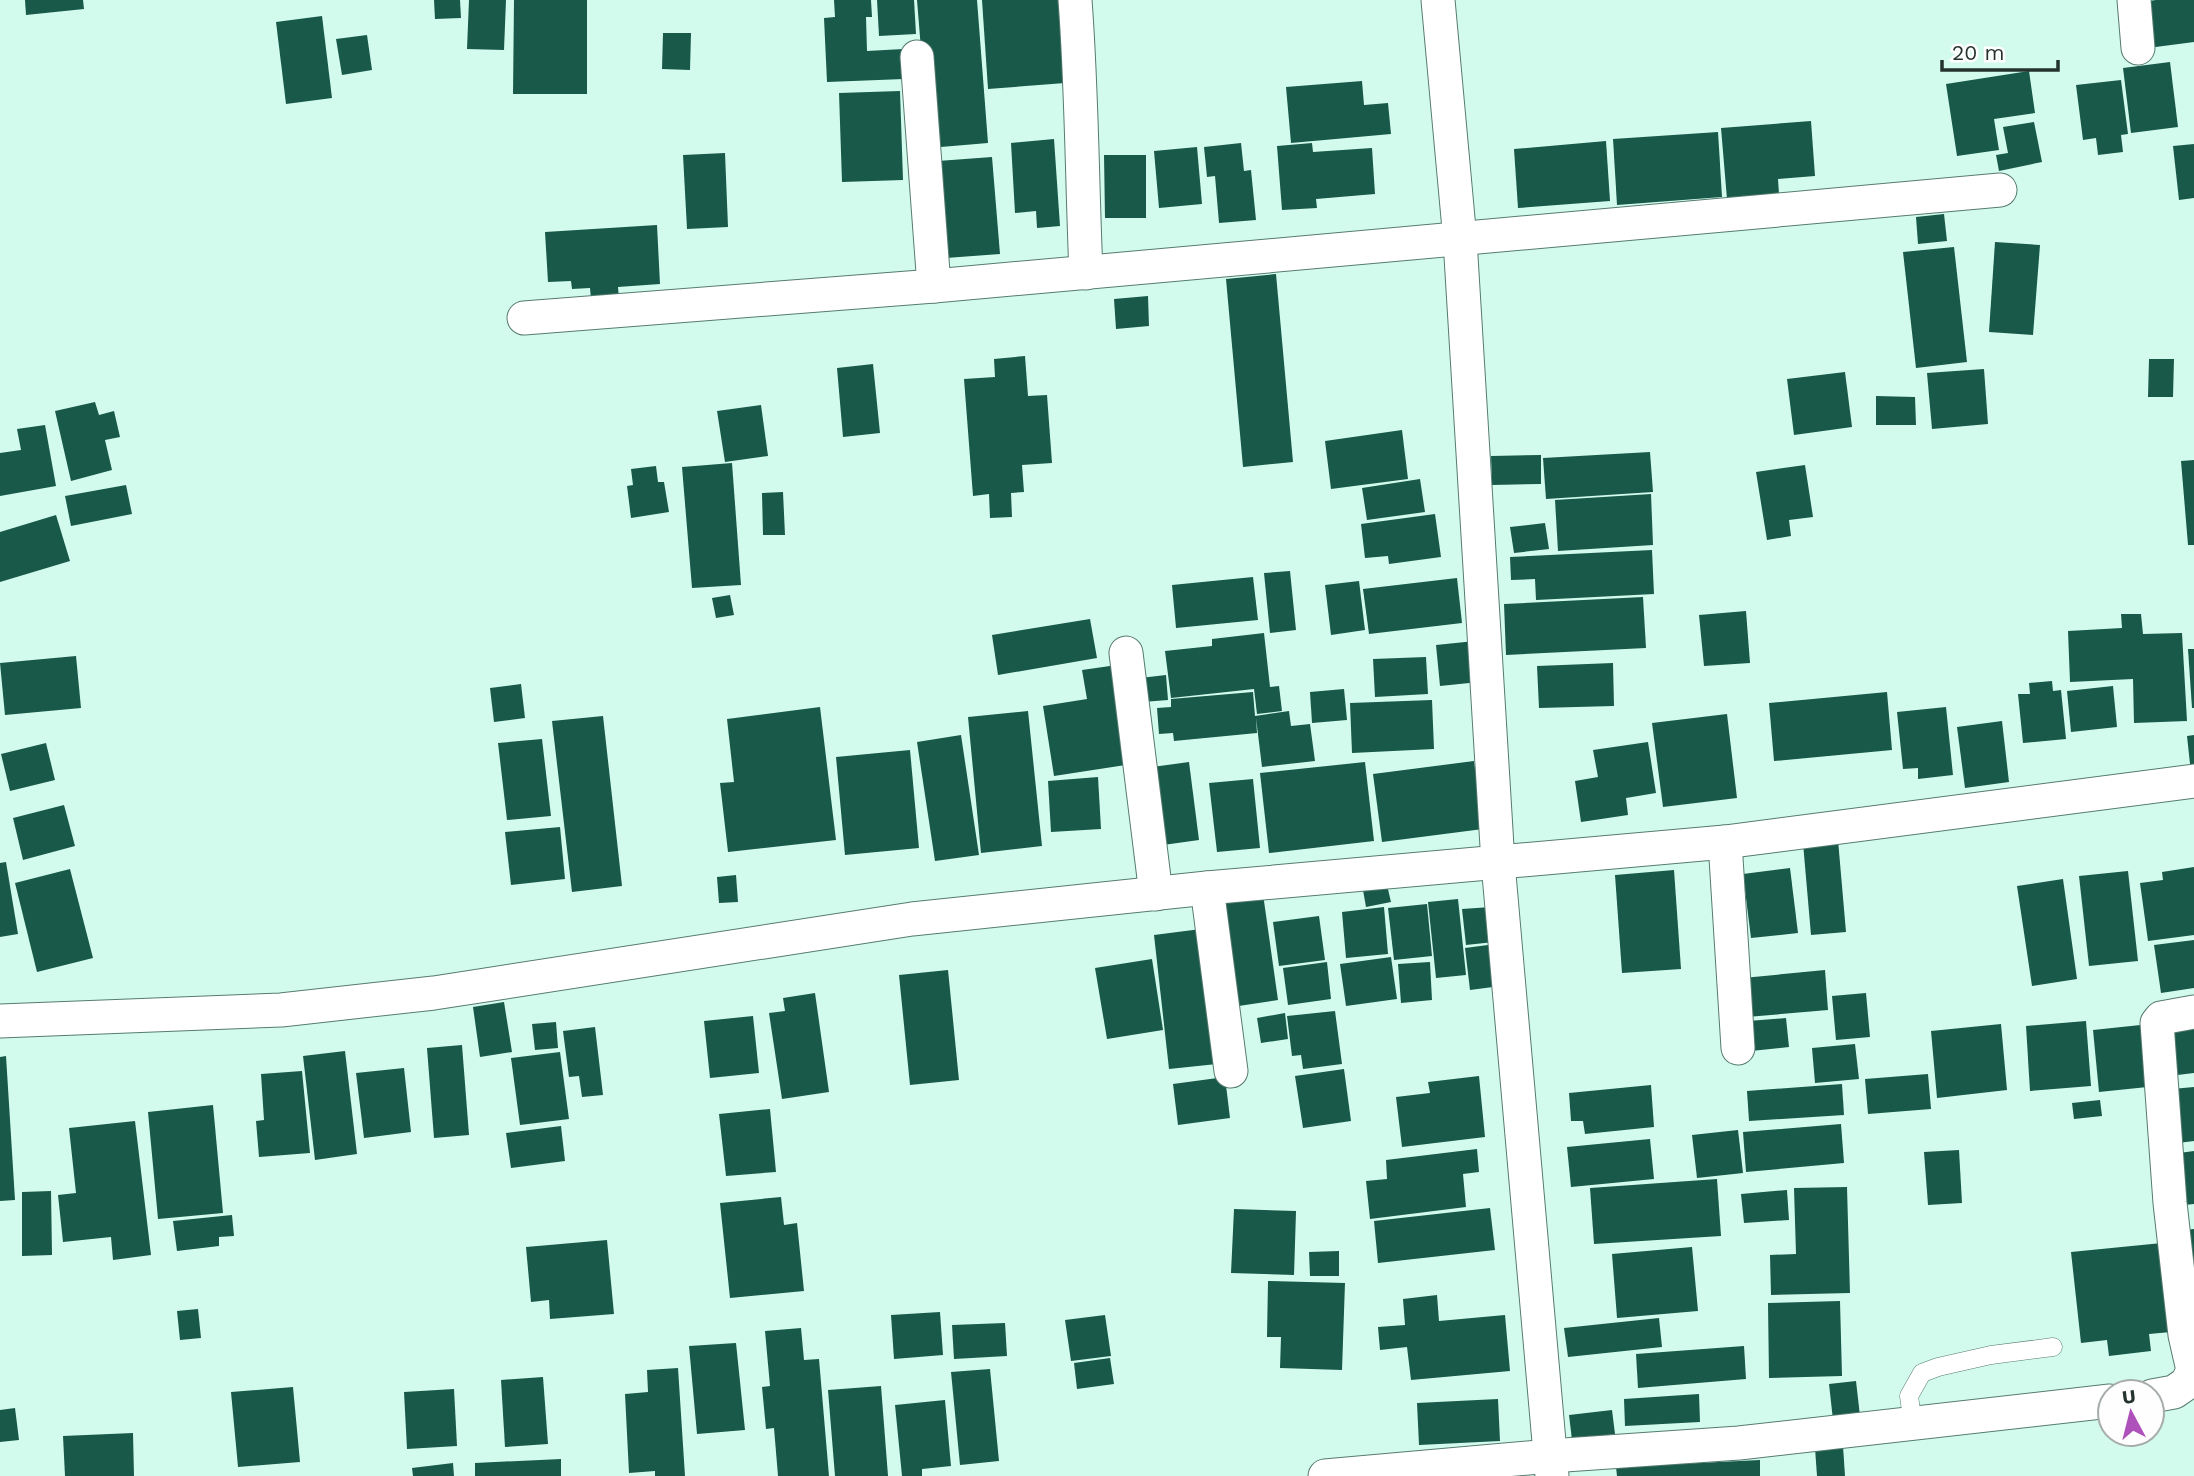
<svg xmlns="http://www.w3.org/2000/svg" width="2194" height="1476" font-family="'Work Sans',sans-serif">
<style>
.building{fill:#185949}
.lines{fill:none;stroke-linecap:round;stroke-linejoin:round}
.lane-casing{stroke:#567b6f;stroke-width:19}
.street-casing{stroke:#567b6f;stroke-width:35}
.lane{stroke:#fff;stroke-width:18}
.street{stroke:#fff;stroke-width:33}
</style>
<rect width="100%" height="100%" fill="#d3fbed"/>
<g class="building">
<path d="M25 0H83L84 9 26 15Z"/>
<path d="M434 0H460L461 18 435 19Z"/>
<path d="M469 0H506L504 50 467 49Z"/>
<path d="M514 0H587V94H513Z"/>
<path d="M834 0H871L872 17H866L867 51 903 49 904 79 827 82 824 18 835 17Z"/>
<path d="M877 0H914L916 34 879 36Z"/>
<path d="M917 0H977L988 143 929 148Z"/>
<path d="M982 0H1059L1065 83 988 89Z"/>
<path d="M2156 0H2194V42L2148 48 2142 2Z"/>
<path d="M322 16 332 98 286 104 276 22Z"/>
<path d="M663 33H691L690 70 662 69Z"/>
<path d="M367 35 372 70 342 75 336 39Z"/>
<path d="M2170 62 2178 127 2131 133 2123 68Z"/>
<path d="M2029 71 2035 113 1994 119 1999 150 1957 156 1946 84Z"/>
<path d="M2121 80 2128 134 2121 135 2123 152 2098 155 2096 138 2083 140 2076 85Z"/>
<path d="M1362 81 1364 105 1388 103 1391 134 1291 143 1286 87Z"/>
<path d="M900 91 903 180 842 182 839 93Z"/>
<path d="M1811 121 1815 176 1778 179 1779 194 1727 199 1721 128Z"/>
<path d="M2034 122 2042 162 1999 171 1996 155 2008 153 2003 127Z"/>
<path d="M1718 132 1722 197 1617 205 1613 139Z"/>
<path d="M1054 139 1060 226 1037 228 1036 211 1015 213 1011 143Z"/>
<path d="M1606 141 1610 201 1518 208 1514 149Z"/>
<path d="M1241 143 1244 171 1251 170 1256 220 1219 223 1215 176 1207 177 1204 147Z"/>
<path d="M1312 143 1313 152 1372 148 1375 194 1316 199 1317 208 1282 210 1277 146Z"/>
<path d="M2194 144V198L2179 200 2173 146Z"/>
<path d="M1197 147 1202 204 1159 208 1154 151Z"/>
<path d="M725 153 728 227 687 229 683 155Z"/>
<path d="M1104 155H1146V218H1105Z"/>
<path d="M992 157 1000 254 946 258 938 161Z"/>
<path d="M1944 214 1947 241 1918 244 1916 217Z"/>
<path d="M657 225 660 284 618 287 619 298 591 299 590 288 572 289 571 281 548 282 545 232Z"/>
<path d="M1995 242 2040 245 2033 335 1989 332Z"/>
<path d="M1954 247 1967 362 1916 368 1903 252Z"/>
<path d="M1276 274 1293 462 1243 467 1226 279Z"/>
<path d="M1148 296 1149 326 1116 329 1114 299Z"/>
<path d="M1025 356 1028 396 1047 395 1052 463 1022 465 1024 492 1011 493 1012 517 990 518 989 494 973 496 964 379 995 377 994 359Z"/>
<path d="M2149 359H2174L2173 397H2148Z"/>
<path d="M873 364 880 433 843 437 837 368Z"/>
<path d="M1984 369 1988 424 1932 429 1927 373Z"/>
<path d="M1845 372 1852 427 1794 435 1787 379Z"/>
<path d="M1876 396 1915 397 1916 425H1876Z"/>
<path d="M95 402 99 415 114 411 120 437 105 440 112 470 71 481 55 411Z"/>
<path d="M761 405 768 456 725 462 717 411Z"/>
<path d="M45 425 56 486 0 496V453L21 450 17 429Z"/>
<path d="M1402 430 1408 479 1331 489 1325 441Z"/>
<path d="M1650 452 1653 492 1546 499 1543 458Z"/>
<path d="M1541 455V484L1492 485 1491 456Z"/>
<path d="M2194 460V545H2188L2181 461Z"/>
<path d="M732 463 741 585 692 588 682 467Z"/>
<path d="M1805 465 1813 517 1789 520 1791 536 1767 540 1756 472Z"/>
<path d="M656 466 658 482H664L669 512 631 518 627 486 633 485 631 469Z"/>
<path d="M1420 479 1425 512 1367 520 1362 488Z"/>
<path d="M126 485 132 514 71 526 65 496Z"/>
<path d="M783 492 785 535H763L762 493Z"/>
<path d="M1651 494 1653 545 1558 551 1555 500Z"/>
<path d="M1435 514 1441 557 1389 564 1388 556 1365 558 1361 524Z"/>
<path d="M56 515 70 561 0 582V532Z"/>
<path d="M1545 523 1549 549 1514 553 1510 527Z"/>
<path d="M1652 550 1654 594 1536 600 1535 579 1511 580 1510 557Z"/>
<path d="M1290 571 1296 630 1270 633 1264 573Z"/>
<path d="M1253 577 1258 620 1176 628 1172 585Z"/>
<path d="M1457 578 1462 623 1369 634 1363 589Z"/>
<path d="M1359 581 1365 630 1331 635 1325 585Z"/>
<path d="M730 595 734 615 716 618 712 598Z"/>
<path d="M1643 597 1646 648 1506 655 1504 604Z"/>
<path d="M1746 611 1750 663 1704 666 1699 615Z"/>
<path d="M2121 614H2141L2143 634 2182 633 2187 721 2134 723 2133 679 2070 682 2068 631 2122 628Z"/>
<path d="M1090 619 1097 658 998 675 992 635Z"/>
<path d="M1264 633 1270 687 1279 686 1282 711 1257 714 1254 689 1171 698 1165 651 1212 646V639Z"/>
<path d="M1475 641 1479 682 1440 686 1436 645Z"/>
<path d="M2188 649H2194V708H2192Z"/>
<path d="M76 656 81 708 5 715 0 663Z"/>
<path d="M1426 657 1428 694 1375 697 1373 659Z"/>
<path d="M1613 663 1614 706 1539 708 1537 666Z"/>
<path d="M1117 665 1132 764 1054 776 1043 706 1087 699 1082 670Z"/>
<path d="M1166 675 1168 700 1143 702 1140 678Z"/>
<path d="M2052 681 2053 691 2061 690 2066 739 2023 743 2018 694H2030L2029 683Z"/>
<path d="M521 684 525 718 494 722 490 688Z"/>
<path d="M2113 686 2117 727 2071 732 2067 691Z"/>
<path d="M1344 689 1347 720 1312 723 1310 692Z"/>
<path d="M1253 692 1255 716 1289 711 1291 726 1310 724 1315 761 1262 767 1256 718 1257 733 1174 741 1173 733 1159 734 1157 708 1171 707V699Z"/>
<path d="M1887 692 1892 750 1774 761 1769 703Z"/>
<path d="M1432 700 1434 749 1352 753 1350 703Z"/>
<path d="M820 707 836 840 728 852 720 783 734 782 727 719Z"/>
<path d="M1946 707 1953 775 1918 779V768L1903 769 1897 712Z"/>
<path d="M1028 711 1042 846 981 853 968 717Z"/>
<path d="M1727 714 1737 798 1663 807 1652 723Z"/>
<path d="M603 716 622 886 572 892 552 721Z"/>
<path d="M2002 721 2009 782 1965 788 1957 727Z"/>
<path d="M961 735 979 855 935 861 917 742Z"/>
<path d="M2194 735V773H2191L2187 736Z"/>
<path d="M542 739 551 816 507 820 498 743Z"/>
<path d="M1648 742 1656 793 1626 798 1628 815 1581 822 1575 781 1598 777 1593 750Z"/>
<path d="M46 743 55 780 10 791 1 754Z"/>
<path d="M910 750 919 848 845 855 836 757Z"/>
<path d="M1474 761 1483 829 1382 842 1373 774Z"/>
<path d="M1189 762 1199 840 1156 846 1145 768Z"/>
<path d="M1365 762 1374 841 1269 853 1260 773Z"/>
<path d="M1098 777 1101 829 1051 832 1048 781Z"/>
<path d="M1253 779 1260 848 1217 852 1209 783Z"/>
<path d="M64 805 75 846 23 860 13 818Z"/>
<path d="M560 827 565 879 511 885 505 832Z"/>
<path d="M1838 840 1846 932 1811 935 1803 843Z"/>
<path d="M6 862 18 934 0 937V863Z"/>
<path d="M2194 867V935L2148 941 2140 883 2163 880 2162 872Z"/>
<path d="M1790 868 1798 933 1751 938 1743 874Z"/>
<path d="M70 869 93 958 37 972 15 883Z"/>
<path d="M1674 870 1681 969 1622 973 1615 875Z"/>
<path d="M2128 871 2138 961 2089 966 2079 876Z"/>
<path d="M736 875 738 902 719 903 717 877Z"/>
<path d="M2063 879 2077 979 2032 986 2017 886Z"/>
<path d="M1387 885 1391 902 1366 907 1363 890Z"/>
<path d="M1263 894 1278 1000 1232 1007 1217 901Z"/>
<path d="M1458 899 1466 975 1436 978 1428 902Z"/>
<path d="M1427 904 1432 956 1394 960 1388 908Z"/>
<path d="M1384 907 1388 954 1346 958 1342 912Z"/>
<path d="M1491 907 1494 942 1466 945 1462 909Z"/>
<path d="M1319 916 1325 960 1279 966 1273 922Z"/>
<path d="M1201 929 1217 1064 1169 1069 1154 935Z"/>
<path d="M2194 940V988L2161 993 2154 945Z"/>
<path d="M1488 945 1493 987 1470 990 1465 948Z"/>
<path d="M1391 957 1397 999 1346 1006 1340 964Z"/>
<path d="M1152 959 1163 1030 1107 1039 1095 968Z"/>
<path d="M1327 962 1331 999 1288 1005 1283 968Z"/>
<path d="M1430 962 1432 1000 1401 1003 1398 964Z"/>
<path d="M948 970 959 1080 910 1085 899 975Z"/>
<path d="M1825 970 1828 1010 1747 1017 1743 978Z"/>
<path d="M815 993 829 1092 782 1099 769 1013 785 1011 783 998Z"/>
<path d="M1866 993 1870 1037 1836 1040 1832 996Z"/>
<path d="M504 1002 512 1052 480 1057 473 1007Z"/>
<path d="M1335 1011 1342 1064 1303 1069 1301 1055 1292 1056 1287 1016Z"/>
<path d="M1285 1013 1288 1039 1261 1043 1257 1018Z"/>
<path d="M753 1016 759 1073 710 1078 704 1021Z"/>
<path d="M1786 1018 1789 1047 1751 1051 1748 1021Z"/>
<path d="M2194 1018V1073L2169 1076 2163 1021Z"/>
<path d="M2086 1021 2091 1086 2030 1091 2026 1026Z"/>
<path d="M556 1022 558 1048 535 1050 532 1024Z"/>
<path d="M2001 1024 2007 1090 1937 1098 1931 1031Z"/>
<path d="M2150 1024 2157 1086 2099 1092 2093 1030Z"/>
<path d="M595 1027 603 1095 582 1097 579 1076 569 1077 563 1031Z"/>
<path d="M1855 1044 1859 1079 1815 1083 1812 1048Z"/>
<path d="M462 1045 469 1135 434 1138 427 1048Z"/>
<path d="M345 1051 357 1154 315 1160 303 1056Z"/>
<path d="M560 1052 569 1119 520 1125 511 1058Z"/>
<path d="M6 1056 15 1200 0 1201V1057Z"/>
<path d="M404 1068 411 1132 364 1138 356 1073Z"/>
<path d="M1344 1069 1351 1121 1303 1128 1295 1076Z"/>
<path d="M302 1071 310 1153 259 1157 256 1121 264 1120 261 1074Z"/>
<path d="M1928 1074 1931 1109 1868 1114 1865 1079Z"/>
<path d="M1479 1076 1485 1137 1402 1147 1396 1097 1430 1093 1428 1082Z"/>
<path d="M1225 1077 1230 1118 1178 1125 1173 1084Z"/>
<path d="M1842 1084 1844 1115 1749 1121 1747 1091Z"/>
<path d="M1651 1085 1654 1127 1585 1134 1583 1121H1571L1569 1093Z"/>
<path d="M2194 1087V1141L2178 1143 2172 1089Z"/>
<path d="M2100 1100 2102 1116 2074 1119 2072 1103Z"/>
<path d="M213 1105 223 1213 158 1219 148 1112Z"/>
<path d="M770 1109 776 1172 726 1176 719 1114Z"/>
<path d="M135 1121 151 1255 113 1260 111 1237 63 1242 58 1195 76 1193 69 1128Z"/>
<path d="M1841 1124 1844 1163 1746 1172 1743 1132Z"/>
<path d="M561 1126 565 1161 511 1168 506 1133Z"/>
<path d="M1738 1130 1743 1173 1697 1178 1692 1135Z"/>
<path d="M1650 1139 1654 1179 1571 1187 1567 1147Z"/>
<path d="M1477 1149 1479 1172 1463 1174 1466 1207 1370 1219 1366 1181 1387 1179 1386 1160Z"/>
<path d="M1959 1150 1962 1203 1928 1205 1924 1152Z"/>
<path d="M2194 1151V1204L2184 1205 2179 1153Z"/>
<path d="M1717 1179 1721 1236 1594 1244 1590 1188Z"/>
<path d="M1847 1187 1850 1293 1771 1295 1770 1255 1796 1254 1794 1188Z"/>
<path d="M1787 1190 1789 1220 1744 1223 1741 1194Z"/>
<path d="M51 1191 52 1255 22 1256V1192Z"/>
<path d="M781 1197 784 1225 797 1223 804 1291 730 1298 720 1203Z"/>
<path d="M1490 1208 1495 1250 1378 1263 1374 1221Z"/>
<path d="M1234 1209 1296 1211 1294 1275 1231 1273Z"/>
<path d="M232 1215 234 1236 219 1237V1246L177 1251 173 1221Z"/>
<path d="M2194 1229V1276L2184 1230Z"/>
<path d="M607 1240 614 1314 550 1319 549 1300 531 1302 526 1247Z"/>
<path d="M2162 1243 2171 1332 2149 1334 2151 1351 2109 1356 2107 1340 2081 1343 2071 1252Z"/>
<path d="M1692 1247 1698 1311 1617 1318 1612 1254Z"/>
<path d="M1339 1251V1276H1310L1309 1252Z"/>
<path d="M1268 1281 1345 1283 1342 1370 1280 1368 1281 1337H1267Z"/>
<path d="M1437 1295 1439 1321 1505 1315 1510 1371 1411 1380 1407 1347 1380 1350 1378 1327 1405 1325 1403 1299Z"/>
<path d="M1840 1301 1842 1376 1769 1378 1768 1303Z"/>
<path d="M198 1309 201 1338 180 1340 177 1311Z"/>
<path d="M940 1312 943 1355 894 1359 891 1315Z"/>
<path d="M1105 1315 1111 1356 1071 1361 1065 1320Z"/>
<path d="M1659 1318 1662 1347 1568 1357 1564 1328Z"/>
<path d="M1005 1323 1007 1356 954 1359 952 1325Z"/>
<path d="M801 1328 804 1360 819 1359 829 1476H778L774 1428 766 1429 762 1387 770 1386 765 1331Z"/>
<path d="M736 1343 745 1430 697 1434 689 1346Z"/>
<path d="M1744 1346 1746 1379 1638 1388 1636 1354Z"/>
<path d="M1110 1358 1114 1384 1077 1389 1074 1363Z"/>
<path d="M678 1368 685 1476H655V1471L629 1473 625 1394 648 1392 647 1370Z"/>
<path d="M990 1369 999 1461 960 1465 951 1372Z"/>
<path d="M543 1377 548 1444 505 1447 501 1380Z"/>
<path d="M1856 1381 1860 1416 1833 1420 1829 1384Z"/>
<path d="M881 1386 888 1476H835L828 1390Z"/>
<path d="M293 1387 300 1462 238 1467 231 1392Z"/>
<path d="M454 1389 457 1446 407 1449 404 1392Z"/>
<path d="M1699 1394 1700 1422 1625 1426 1624 1399Z"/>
<path d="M1498 1399 1500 1441 1419 1445 1417 1403Z"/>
<path d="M945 1400 951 1466 922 1469V1476H902L895 1405Z"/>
<path d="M15 1408 19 1440 0 1442V1410Z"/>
<path d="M1612 1410 1615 1434 1572 1440 1569 1415Z"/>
<path d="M133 1433 134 1476H65L63 1436Z"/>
<path d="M1843 1446 1845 1476H1817L1815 1448Z"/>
<path d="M561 1459V1476H475V1463Z"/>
<path d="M1760 1460V1476H1617L1616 1467Z"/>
<path d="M453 1463 454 1476H413L412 1468Z"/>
</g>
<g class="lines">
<defs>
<path id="lane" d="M1913 1425 1909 1396 1922 1373 1938 1367 1991 1355 2053 1347"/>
<g id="street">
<path d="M1075 0C1082 91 1082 182 1086 273"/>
<path d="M1438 0 1460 240 1498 863 1552 1476"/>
<path d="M2134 0 2138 48"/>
<path d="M917 57 934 286"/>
<path d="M524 318 934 286 2000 190"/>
<path d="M1126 653 1156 894"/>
<path d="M1725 842 1738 1048"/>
<path d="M1207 888 1231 1071"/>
<path d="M0 1021 281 1010 434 993 912 919 1207 888 1725 842 2194 781"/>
<path d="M2152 1396 2174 1392 2187 1383 2193 1370 2185 1335 2170 1203 2157 1023 2161 1018 2194 1012"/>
<path d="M1325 1476 1550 1456 1739 1443 2110 1401"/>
</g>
</defs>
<use href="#lane" class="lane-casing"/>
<use href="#street" class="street-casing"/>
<use href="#lane" class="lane"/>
<use href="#street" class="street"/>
</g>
<g transform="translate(2131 1413) rotate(353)"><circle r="33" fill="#fefefe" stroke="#a7adab" stroke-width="2"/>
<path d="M0-5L12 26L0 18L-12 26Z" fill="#ae51bb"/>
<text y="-10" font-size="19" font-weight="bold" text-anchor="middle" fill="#24332e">U</text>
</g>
<path d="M1942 60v10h116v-10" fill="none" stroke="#24332e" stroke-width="3.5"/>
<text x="1952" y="60" font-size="21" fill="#24332e" stroke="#fefefe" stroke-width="5" paint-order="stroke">20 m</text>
</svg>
